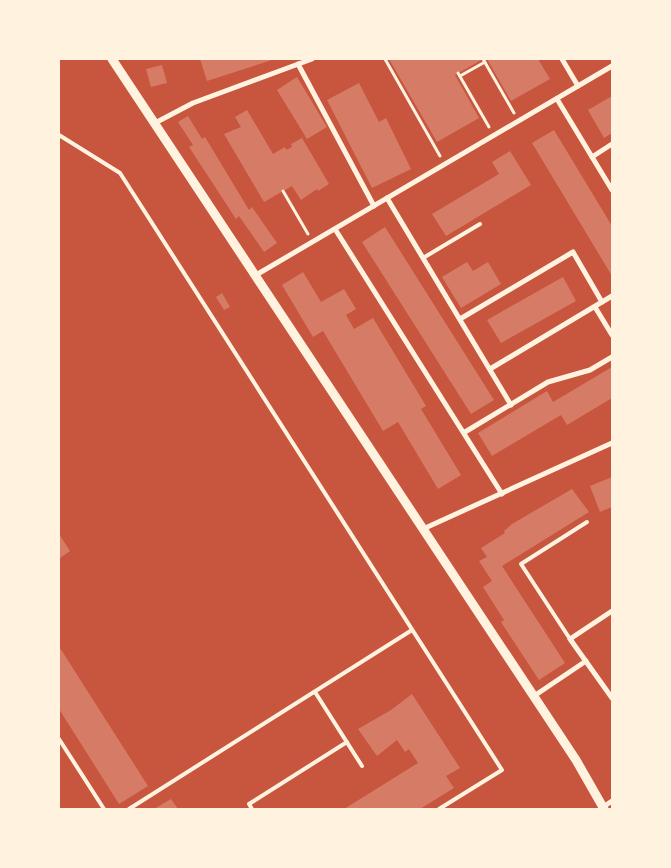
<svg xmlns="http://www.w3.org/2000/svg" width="671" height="868" font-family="'Exo 2',sans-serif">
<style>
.building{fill:#d67c66}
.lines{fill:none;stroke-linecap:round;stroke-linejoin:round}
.path{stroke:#fff3e0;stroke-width:3}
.service{stroke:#fff3e0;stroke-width:4}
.minor{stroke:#fff3e0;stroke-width:5}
.tertiary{stroke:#fff3e0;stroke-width:9}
</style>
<rect width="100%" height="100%" fill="#c8553d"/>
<g class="building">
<path d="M200 59H275L207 81Z"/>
<path d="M389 59H483L455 75 479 118 437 142Z"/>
<path d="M487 59H538L550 79 511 101Z"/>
<path d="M162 65 167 83 151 87 146 69Z"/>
<path d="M297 77 327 127 307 139 277 90Z"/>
<path d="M359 83 379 122 386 118 411 169 372 188 327 100Z"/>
<path d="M612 96V133L604 138 588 110Z"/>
<path d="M247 110 273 154 285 147 286 150 292 147 291 144 302 138 329 184 318 191 317 189 301 200 292 186 264 202 224 134 241 127 235 117Z"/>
<path d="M188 116 202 139 205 137 249 210 252 207 277 243 264 252 239 216 236 219 189 147 193 145 178 122Z"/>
<path d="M554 130 612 226V276L532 143Z"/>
<path d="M510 151 531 185 446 236 432 214 499 174 492 162Z"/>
<path d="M385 227 494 400 471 414 362 242Z"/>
<path d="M467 262 473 271 488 262 501 284 461 308 442 277Z"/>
<path d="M303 272 321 302 344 289 356 309 346 315 354 329 373 318 426 406 421 409 461 475 438 489 398 422 383 431 323 331 313 337 282 285Z"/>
<path d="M563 277 576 301 501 343 487 320Z"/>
<path d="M222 293 230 307 224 310 216 297Z"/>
<path d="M612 367V398L567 425 561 415 492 456 478 433 547 391 553 402Z"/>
<path d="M612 477V507L600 512 590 486Z"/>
<path d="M572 489 589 512 502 566 565 663 539 680 501 622 504 620 483 587 492 581 479 561 487 557 481 548 505 533 504 531 512 524Z"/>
<path d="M59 534 70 551 60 558 59 557Z"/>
<path d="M60 648 148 786 119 804 59 709Z"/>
<path d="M412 694 460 768 446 776 454 788 420 809H344L418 763 409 749 405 752 397 740 377 756 358 729 391 710Z"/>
<path d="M171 799 178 809H154Z"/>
</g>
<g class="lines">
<g class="path">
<path d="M385 59 440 156"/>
<path d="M483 59 514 113"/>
<path d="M458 73 489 127"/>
<path d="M460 76 485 62"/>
<path d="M283 191 308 234"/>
</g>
<g class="service">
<path d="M59 135 120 173 502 770 439 809"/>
<path d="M423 258 480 224"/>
<path d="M570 639 521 564 587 522"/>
<path d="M315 692 362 766"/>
<path d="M59 739 104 809"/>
<path d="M129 809 412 630"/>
<path d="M252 809 249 804 347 742"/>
</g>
<g class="minor">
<path d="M562 59 578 86"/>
<path d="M298 64 374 206"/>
<path d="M557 99 612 190"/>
<path d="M155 123 193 103 312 59"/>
<path d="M592 157 612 144"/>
<path d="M387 198 511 405"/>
<path d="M335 229 502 494"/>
<path d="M256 275 612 66"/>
<path d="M595 307 612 335"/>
<path d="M460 319 573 252 602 302"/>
<path d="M490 369 612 296"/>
<path d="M465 432 548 382 590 370 612 357"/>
<path d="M423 529 612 443"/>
<path d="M612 611 570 639 612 698"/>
<path d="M534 696 586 661"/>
<path d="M603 807 612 801"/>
</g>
<path class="tertiary" d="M112 59 576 760 604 809"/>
</g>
<rect width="671" height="868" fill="none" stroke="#fff3e0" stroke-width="120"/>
</svg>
